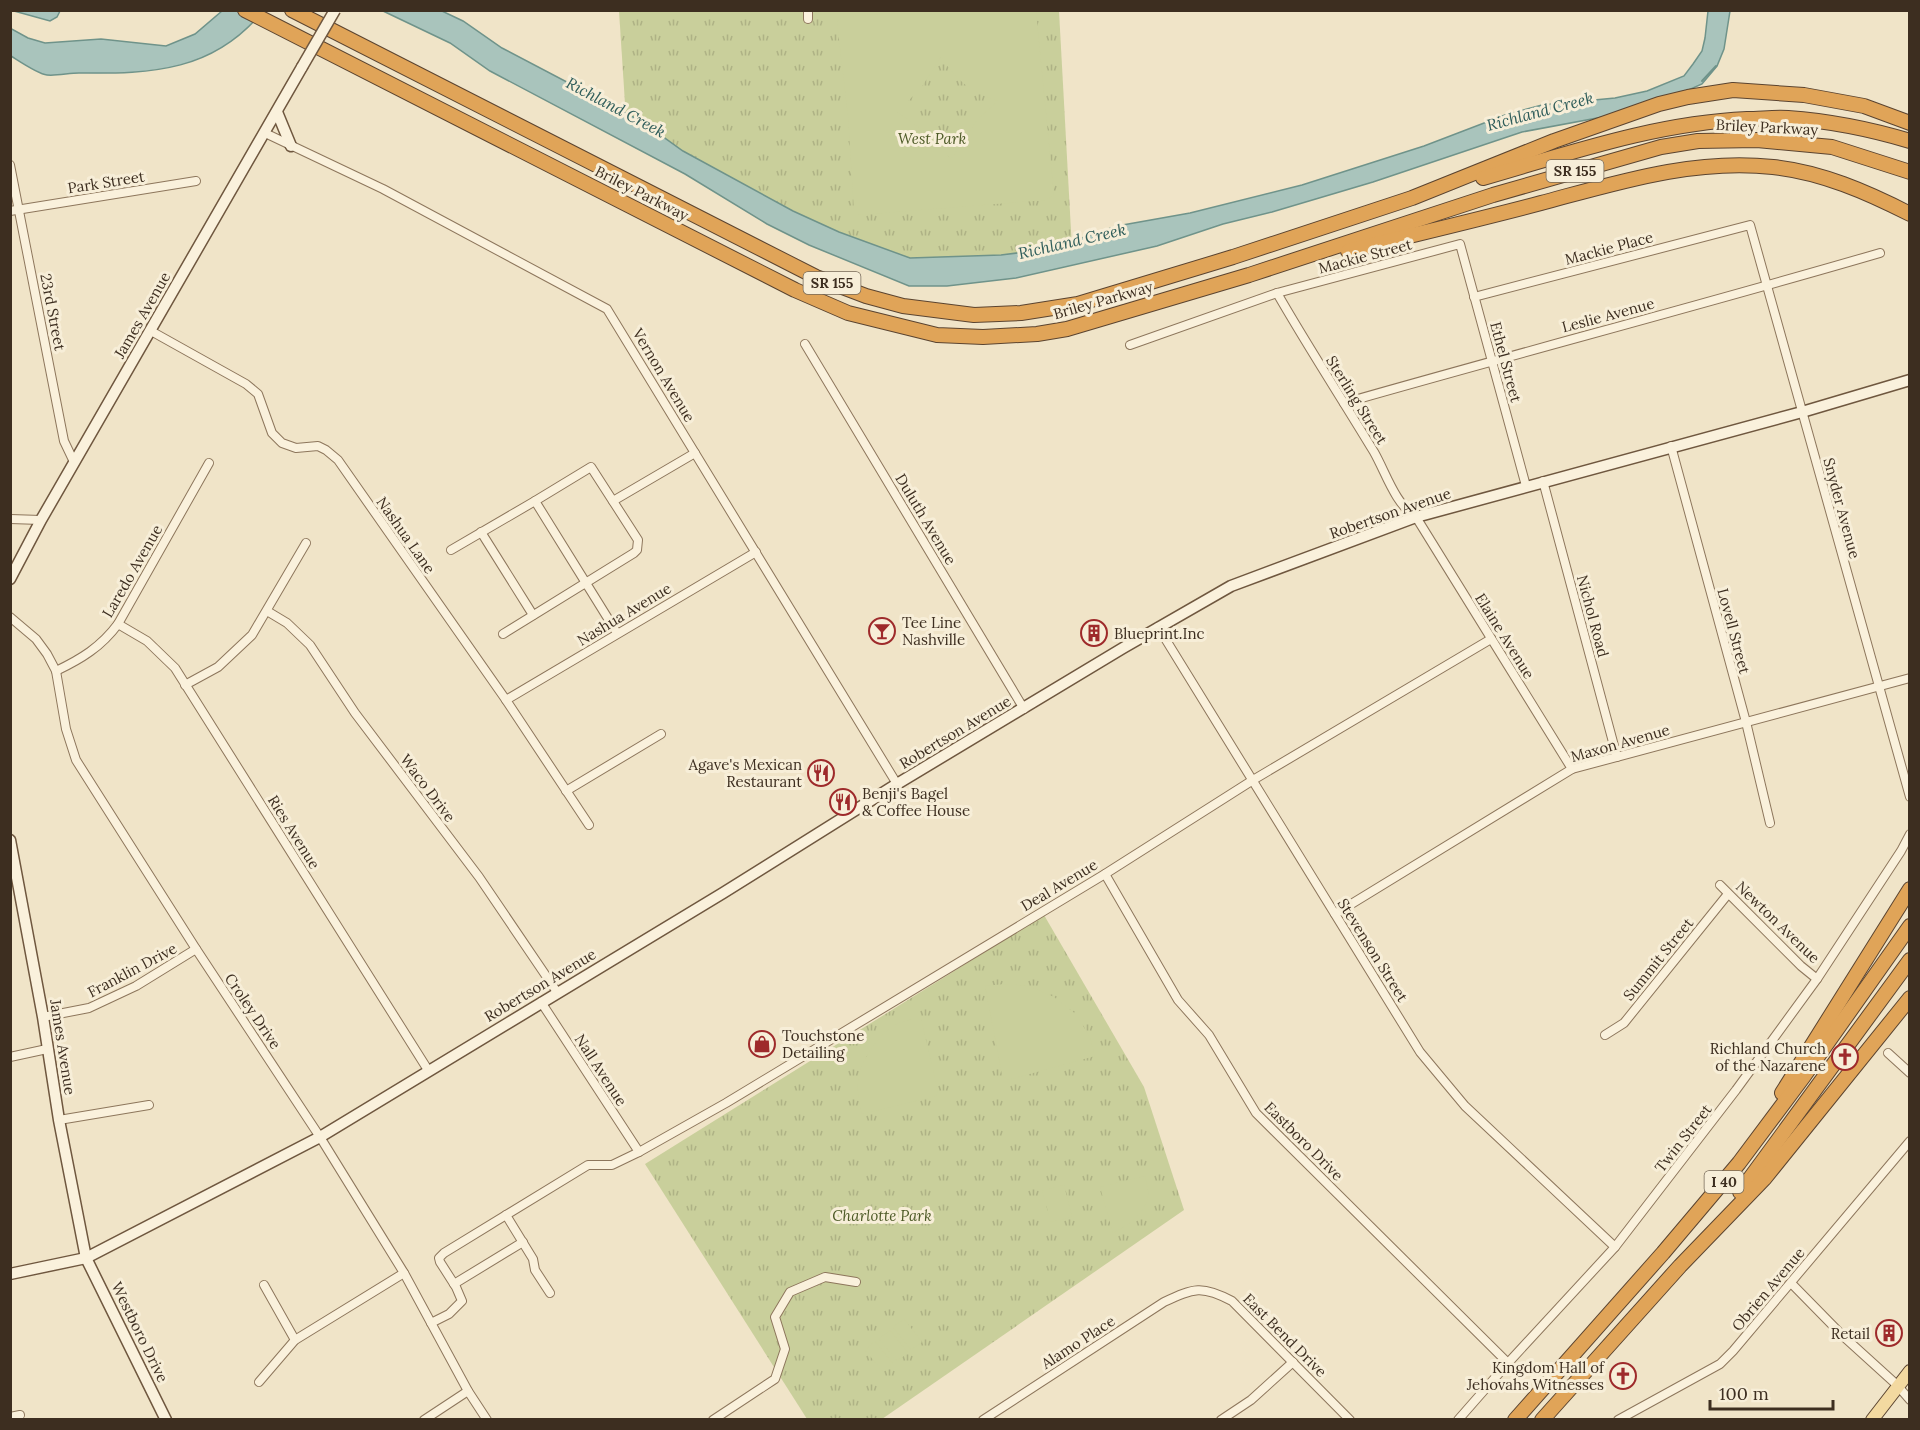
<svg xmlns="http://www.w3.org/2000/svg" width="1920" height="1430" font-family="Lora,serif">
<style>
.park{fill:url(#park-tufts)}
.pitch{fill:#c9cf9b;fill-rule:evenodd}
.water{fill:#a9c4bc;stroke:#6f938a;stroke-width:1.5}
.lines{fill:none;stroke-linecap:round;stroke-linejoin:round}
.stream{stroke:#6f938a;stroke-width:2}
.street-casing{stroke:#8d765c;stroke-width:10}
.secondary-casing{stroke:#6f573f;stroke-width:13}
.primary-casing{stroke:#5b4430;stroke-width:14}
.highway-casing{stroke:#5b4430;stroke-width:16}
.street{stroke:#faf1dc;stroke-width:8}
.secondary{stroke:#faf1dc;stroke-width:10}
.primary{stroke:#f3d9a0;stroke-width:12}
.highway{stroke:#e0a458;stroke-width:14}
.secondary-bridge-casing{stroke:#6f573f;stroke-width:13;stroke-linecap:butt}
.secondary-bridge{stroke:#faf1dc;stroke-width:10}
.labels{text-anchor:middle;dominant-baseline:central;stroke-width:6;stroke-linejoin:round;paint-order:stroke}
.shield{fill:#f7eed8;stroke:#756857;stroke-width:1.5}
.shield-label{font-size:14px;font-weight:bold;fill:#3d2e20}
.street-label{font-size:15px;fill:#3d2e20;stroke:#f7eed8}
.park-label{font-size:15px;font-style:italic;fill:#4d5a26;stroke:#f7eed8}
.poi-label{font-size:15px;fill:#3d2e20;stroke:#f7eed8;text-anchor:start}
.water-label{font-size:16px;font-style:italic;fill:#2f5d5a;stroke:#f7eed8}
</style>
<defs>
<pattern id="park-tufts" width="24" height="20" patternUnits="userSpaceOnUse" patternTransform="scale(1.5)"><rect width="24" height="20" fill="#c9cf9b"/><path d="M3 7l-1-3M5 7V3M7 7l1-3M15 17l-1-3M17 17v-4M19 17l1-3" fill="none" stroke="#aeb285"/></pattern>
</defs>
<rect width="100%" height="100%" fill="#f0e4c8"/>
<g class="park">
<path d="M619 11H1059L1072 249 901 263 799 224 626 119Z"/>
<path d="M1044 915 1144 1087 1184 1210 882 1419H807L645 1164Z"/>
</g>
<g class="pitch">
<path d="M914 11H1036L1054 195 1046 200 858 215 854 211 848 117 837 22 842 17ZM941 57C958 82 970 91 998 101L977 120 951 159C932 136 921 128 897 112L921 88Z"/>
<path d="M1004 984 1029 986 1054 997 1077 1015 1090 1038 1095 1056 1008 1080 1002 1075 985 986Z"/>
<path d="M913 1019H921L938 1091 936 1096 862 1114C859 1101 856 1088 859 1075 863 1057 879 1035 895 1025 900 1022 907 1021 913 1019Z"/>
<path d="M1145 1176C1146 1182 1149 1190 1148 1196 1146 1213 1127 1226 1113 1233L1100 1187Z"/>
<path d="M1064 1185 1072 1217 1051 1222 1042 1191Z"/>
<path d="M904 1319 922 1342 911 1350 893 1327Z"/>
<path d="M890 1330 908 1353 897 1361 879 1339Z"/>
<path d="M875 1341 893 1364 883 1372 865 1350Z"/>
</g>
<g class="water">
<path d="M14 11H60L57 17 50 21Z"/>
<path d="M222 11H263C214 71 153 74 79 73 69 73 57 76 47 75 38 74 19 61 11 56L10 28 28 38 45 43 101 39 166 46 195 34Z"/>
<path d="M383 11H442L463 21 502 48 641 121 683 151 793 211 839 232 910 258 1001 255 1049 249 1117 226 1190 213 1302 185 1424 146 1505 115 1542 105 1615 98 1647 91 1684 76 1693 64 1702 51 1705 38 1708 11H1730L1724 49 1717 66 1702 84 1675 96 1608 116 1522 132 1373 182 1272 212 1223 224 1157 246 1016 278 947 286H909L809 245 767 224 685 174 490 71 450 43Z"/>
</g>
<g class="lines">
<path class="stream" d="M1702 81 1716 66"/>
<defs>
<g id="street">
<path d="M808 19V10"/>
<path d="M265 133 383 189 607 309 897 784"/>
<path d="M10 165 64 441 74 462"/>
<path d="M10 211 196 181"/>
<path d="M1277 293C1308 347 1342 399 1374 452 1386 473 1395 504 1416 517L1572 769"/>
<path d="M1474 297 1750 225 1910 797"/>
<path d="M151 331 246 384 258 394 272 433 282 443 296 448 318 446 326 450 338 460 506 700 589 825"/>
<path d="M805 344 1024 709"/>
<path d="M1130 345 1277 293 1460 244 1526 486"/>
<path d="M1344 403C1522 352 1702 305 1880 253"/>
<path d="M1671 446 1746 722 1770 823"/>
<path d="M1543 481 1617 757"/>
<path d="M613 501 695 453"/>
<path d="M10 519 41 520"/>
<path d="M481 532 533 615"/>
<path d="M451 550 535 501"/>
<path d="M267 611 287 623 310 645 355 713 479 877 557 992"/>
<path d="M10 617 36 639 47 654 56 671 66 729 76 760 196 949 320 1137 404 1273 468 1391 487 1420"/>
<path d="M118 624 147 641 175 668 428 1070"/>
<path d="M1158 627 1420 1052 1465 1106 1615 1247"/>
<path d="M503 634 634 553 637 550 638 540 591 467 535 501 617 633"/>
<path d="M56 671C81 659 101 647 118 624L209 463"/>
<path d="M185 685 218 667 252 635 306 543"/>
<path d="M506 700 756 552"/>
<path d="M566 791 661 734"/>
<path d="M1105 874 1178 1000 1209 1035 1256 1113 1508 1363"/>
<path d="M1720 885 1801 966 1817 979"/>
<path d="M1335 914 1572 769 1910 678"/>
<path d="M541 1002 639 1152"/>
<path d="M43 1017 89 1008 136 986 196 949"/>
<path d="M1605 1035 1624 1023 1728 894"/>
<path d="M1888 1053 1910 1073"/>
<path d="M10 1057 47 1049"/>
<path d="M59 1120 149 1105"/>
<path d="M506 1215 533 1259 535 1270 550 1293"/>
<path d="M1791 1283 1843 1336 1897 1385 1910 1400"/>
<path d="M454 1284 523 1242"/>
<path d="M264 1285 295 1340"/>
<path d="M431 1323 449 1314 462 1301 456 1287 440 1262 439 1258 444 1253 588 1165H612L639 1152 726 1103 1105 874 1253 780 1491 639"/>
<path d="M259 1382 295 1340 404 1273"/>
<path d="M10 1417 20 1415"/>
<path d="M424 1420 468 1391"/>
<path d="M713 1420 775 1379 785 1349 775 1317 790 1292 825 1277 856 1282"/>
<path d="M983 1420 1164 1302C1194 1288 1202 1285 1232 1301L1350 1420"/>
<path d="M1221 1420 1251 1400 1293 1362"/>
<path d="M1458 1420 1508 1363 1615 1247 1736 1090 1817 979 1901 851 1910 834"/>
<path d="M1618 1420 1720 1364 1733 1351 1910 1141"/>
</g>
<g id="secondary">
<path d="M277 112 291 146"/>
<path d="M10 579 41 520 302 67"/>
<path d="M10 840 43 1017 59 1120 86 1258 166 1420"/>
<path d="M10 1274 86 1258 320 1137 723 893 897 784 1123 648 1231 586 1416 517 1802 412 1910 380"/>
</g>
<path id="primary" d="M1872 1420 1910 1371"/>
<g id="highway">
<path d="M245 10 795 290 848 313 937 335 983 337 1037 334 1067 329 1249 275 1493 195 1661 147 1698 141 1757 140 1832 147 1910 172"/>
<path d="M292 10 816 277 866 296 903 306 974 315 1021 313 1078 304 1233 257 1412 198 1554 141 1659 104 1688 97 1733 90 1804 95 1864 106 1910 123"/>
<path d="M1483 178C1570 153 1656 123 1747 119 1760 119 1775 117 1788 118 1830 121 1870 129 1910 141"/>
<path d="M1348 251C1412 235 1477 220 1541 203 1616 183 1694 158 1773 167 1821 172 1867 192 1910 214"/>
<path d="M1782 1093 1910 889"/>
<path d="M1740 1192 1910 960"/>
<path d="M1515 1420 1663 1253 1739 1163 1804 1076 1910 926"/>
<path d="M1542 1420 1680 1266 1764 1179 1910 998"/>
</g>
</defs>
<use href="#street" class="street-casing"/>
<use href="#secondary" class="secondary-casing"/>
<use href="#primary" class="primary-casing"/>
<use href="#highway" class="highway-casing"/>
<use href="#street" class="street"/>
<use href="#secondary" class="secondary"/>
<use href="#primary" class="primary"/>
<use href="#highway" class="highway"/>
<defs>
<path id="secondary-bridge" d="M302 67 335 10"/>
</defs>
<use href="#secondary-bridge" class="secondary-bridge-casing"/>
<use href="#secondary-bridge" class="secondary-bridge"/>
</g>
<defs>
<symbol id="bar-ring" viewBox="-11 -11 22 22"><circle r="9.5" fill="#f7eed8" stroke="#9e2a2b" stroke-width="1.5"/><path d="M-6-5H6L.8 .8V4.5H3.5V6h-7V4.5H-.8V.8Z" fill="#9e2a2b"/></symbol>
<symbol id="building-ring" viewBox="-11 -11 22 22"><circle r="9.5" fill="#f7eed8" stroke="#9e2a2b" stroke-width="1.5"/><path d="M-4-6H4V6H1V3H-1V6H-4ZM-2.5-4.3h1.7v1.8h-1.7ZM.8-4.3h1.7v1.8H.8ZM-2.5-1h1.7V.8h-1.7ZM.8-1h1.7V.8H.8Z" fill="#9e2a2b"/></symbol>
<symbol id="restaurant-ring" viewBox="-11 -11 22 22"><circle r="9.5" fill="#f7eed8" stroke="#9e2a2b" stroke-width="1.5"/><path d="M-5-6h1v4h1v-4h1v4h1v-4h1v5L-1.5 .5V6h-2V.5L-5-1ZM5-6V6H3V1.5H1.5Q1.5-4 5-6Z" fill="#9e2a2b"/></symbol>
<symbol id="shop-ring" viewBox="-11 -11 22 22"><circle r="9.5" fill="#f7eed8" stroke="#9e2a2b" stroke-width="1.5"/><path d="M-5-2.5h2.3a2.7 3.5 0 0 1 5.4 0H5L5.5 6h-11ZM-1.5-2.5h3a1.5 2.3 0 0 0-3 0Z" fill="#9e2a2b"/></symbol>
<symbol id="church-ring" viewBox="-11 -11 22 22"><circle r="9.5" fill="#f7eed8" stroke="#9e2a2b" stroke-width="1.5"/><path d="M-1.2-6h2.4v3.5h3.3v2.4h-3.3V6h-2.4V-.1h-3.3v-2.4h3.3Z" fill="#9e2a2b"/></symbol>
</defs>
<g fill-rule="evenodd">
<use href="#bar-ring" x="867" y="616" width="30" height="30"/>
<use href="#building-ring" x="1079" y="618" width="30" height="30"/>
<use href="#restaurant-ring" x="806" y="758" width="30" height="30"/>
<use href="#restaurant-ring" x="828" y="787" width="30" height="30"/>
<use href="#shop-ring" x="747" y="1029" width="30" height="30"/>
<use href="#church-ring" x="1830" y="1042" width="30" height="30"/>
<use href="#building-ring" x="1874" y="1318" width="30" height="30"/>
<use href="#church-ring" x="1608" y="1361" width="30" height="30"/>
</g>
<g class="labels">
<g class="shield">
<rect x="1546.5" y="160" width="57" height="22" rx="4.5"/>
<rect x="803.5" y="272" width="57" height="22" rx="4.5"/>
<rect x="1704.5" y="1171" width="39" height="22" rx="4.5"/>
</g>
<g class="shield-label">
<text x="1575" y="171">SR 155</text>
<text x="832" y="283">SR 155</text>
<text x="1724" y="1182">I 40</text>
</g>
<g class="street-label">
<text transform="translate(1767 127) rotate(3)">Briley Parkway</text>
<text transform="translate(106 182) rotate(-9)">Park Street</text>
<text transform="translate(642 193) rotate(27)">Briley Parkway</text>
<text transform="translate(1609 248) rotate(-15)">Mackie Place</text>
<text transform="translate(1365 256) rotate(-15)">Mackie Street</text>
<text transform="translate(1103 300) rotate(-16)">Briley Parkway</text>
<text transform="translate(53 312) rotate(79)">23rd Street</text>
<text transform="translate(142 315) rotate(-60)">James Avenue</text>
<text transform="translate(1608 315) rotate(-15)">Leslie Avenue</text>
<text transform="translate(1506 362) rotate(75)">Ethel Street</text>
<text transform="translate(664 375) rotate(59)">Vernon Avenue</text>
<text transform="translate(1357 400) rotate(58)">Sterling Street</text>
<text transform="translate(1842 508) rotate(75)">Snyder Avenue</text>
<text transform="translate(1390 513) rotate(-19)">Robertson Avenue</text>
<text transform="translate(926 519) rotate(59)">Duluth Avenue</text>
<text transform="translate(406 535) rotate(55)">Nashua Lane</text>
<text transform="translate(132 571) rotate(-60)">Laredo Avenue</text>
<text transform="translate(624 614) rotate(-31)">Nashua Avenue</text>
<text transform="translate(1593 616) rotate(75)">Nichol Road</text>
<text transform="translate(1734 631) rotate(75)">Lovell Street</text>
<text transform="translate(1505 636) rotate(58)">Elaine Avenue</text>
<text transform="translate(955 732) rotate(-31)">Robertson Avenue</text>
<text transform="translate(1620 743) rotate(-16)">Maxon Avenue</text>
<text transform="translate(428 788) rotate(53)">Waco Drive</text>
<text transform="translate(294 832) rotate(58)">Ries Avenue</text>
<text transform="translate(1059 885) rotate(-31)">Deal Avenue</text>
<text transform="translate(1778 922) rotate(44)">Newton Avenue</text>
<text transform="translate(1373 950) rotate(58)">Stevenson Street</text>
<text transform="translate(1658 959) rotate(-51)">Summit Street</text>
<text transform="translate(132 970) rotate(-28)">Franklin Drive</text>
<text transform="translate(540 985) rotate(-31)">Robertson Avenue</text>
<text transform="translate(253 1011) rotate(56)">Croley Drive</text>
<text transform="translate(63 1047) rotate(81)">James Avenue</text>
<text transform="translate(601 1070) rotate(57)">Nall Avenue</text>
<text transform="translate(1683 1138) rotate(-52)">Twin Street</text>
<text transform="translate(1304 1141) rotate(45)">Eastboro Drive</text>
<text transform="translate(1768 1289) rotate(-50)">Obrien Avenue</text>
<text transform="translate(140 1332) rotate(64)">Westboro Drive</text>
<text transform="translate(1285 1335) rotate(45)">East Bend Drive</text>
<text transform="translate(1078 1342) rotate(-33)">Alamo Place</text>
</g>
<g class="park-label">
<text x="932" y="138">West Park</text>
<text x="882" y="1215">Charlotte Park</text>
</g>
<g class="poi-label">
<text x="902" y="622">Tee Line<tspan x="902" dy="17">Nashville</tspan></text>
<text x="1114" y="633">Blueprint.Inc</text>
<text x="802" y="764" text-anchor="end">Agave's Mexican<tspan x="802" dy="17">Restaurant</tspan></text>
<text x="862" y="793">Benji's Bagel<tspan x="862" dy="17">&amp; Coffee House</tspan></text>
<text x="782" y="1035">Touchstone<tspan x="782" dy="17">Detailing</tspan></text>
<text x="1826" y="1048" text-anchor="end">Richland Church<tspan x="1826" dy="17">of the Nazarene</tspan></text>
<text x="1870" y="1333" text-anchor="end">Retail</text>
<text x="1604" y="1367" text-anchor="end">Kingdom Hall of<tspan x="1604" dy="17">Jehovahs Witnesses</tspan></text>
</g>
<g class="water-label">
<text transform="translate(616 107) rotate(28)">Richland Creek</text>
<text transform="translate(1540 111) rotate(-15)">Richland Creek</text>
<text transform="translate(1072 241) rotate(-13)">Richland Creek</text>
</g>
</g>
<rect width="1920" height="1430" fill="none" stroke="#3d2e20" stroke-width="24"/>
<path d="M1710 1400v9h123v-9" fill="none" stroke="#3d2e20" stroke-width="3"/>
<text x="1719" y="1400" font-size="18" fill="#3d2e20" stroke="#f7eed8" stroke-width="4.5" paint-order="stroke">100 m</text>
</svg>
